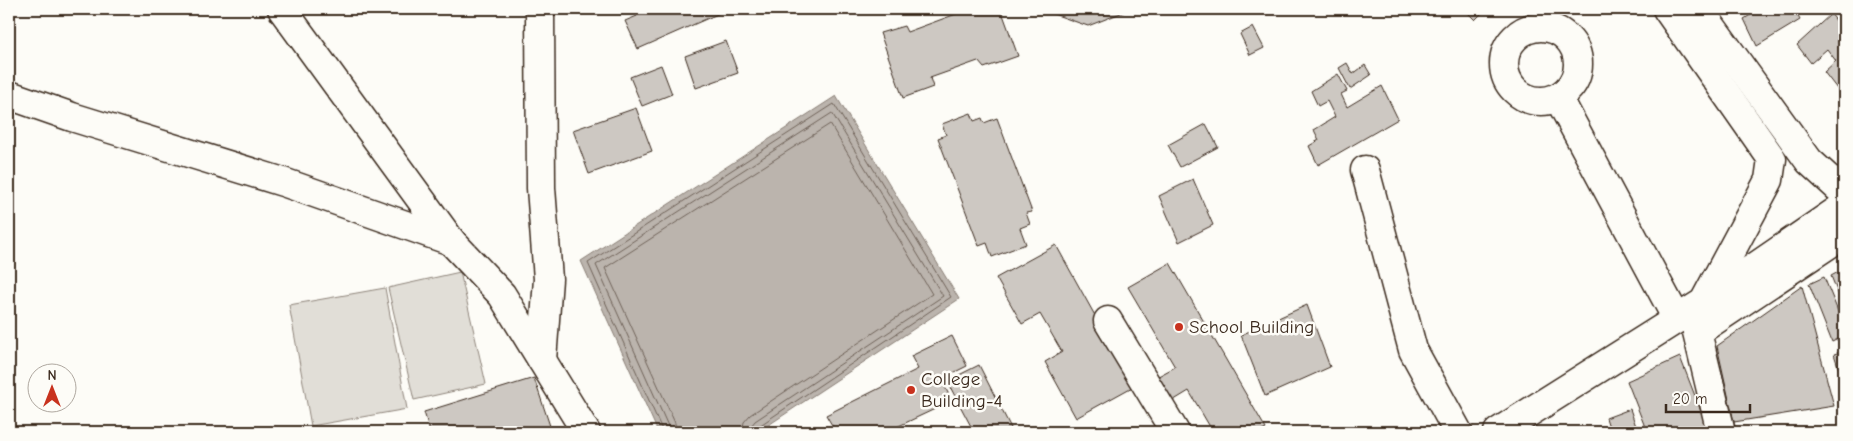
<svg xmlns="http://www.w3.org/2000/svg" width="1853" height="441" font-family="'Comic Neue',sans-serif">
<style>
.green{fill:#e1ded7;stroke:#8e847a}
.water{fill:#bbb4ad;stroke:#887d74}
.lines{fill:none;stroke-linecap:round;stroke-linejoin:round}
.shore{stroke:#6e6157;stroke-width:1}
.building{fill:#cdc8c2;stroke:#3b2a1e}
.minor-casing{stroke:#3b2a1e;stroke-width:31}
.minor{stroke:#fdfcf7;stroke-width:28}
.poi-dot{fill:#c8321e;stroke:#fdfcf7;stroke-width:2}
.labels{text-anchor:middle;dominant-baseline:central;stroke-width:5;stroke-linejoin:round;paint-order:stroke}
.poi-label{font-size:19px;fill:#3b2a1e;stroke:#fdfcf7;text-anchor:start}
</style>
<rect width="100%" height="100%" fill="#fdfcf7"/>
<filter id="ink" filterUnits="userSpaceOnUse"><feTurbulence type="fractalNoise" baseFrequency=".02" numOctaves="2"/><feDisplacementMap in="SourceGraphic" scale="10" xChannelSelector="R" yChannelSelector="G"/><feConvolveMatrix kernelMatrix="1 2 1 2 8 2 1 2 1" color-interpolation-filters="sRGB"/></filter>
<g filter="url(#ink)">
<g class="green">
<path d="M460 272 486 384 414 400 388 288Z"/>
<path d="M385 288 407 409 311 426 289 305Z"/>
</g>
<path class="water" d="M836 96 959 299 758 432H658L581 261Z"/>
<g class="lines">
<g class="shore">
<path d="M663 432 588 263 834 104 951 297 759 426 756 432"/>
<path d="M669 432 668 426 596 265 832 113 943 296 755 421 751 426 750 432"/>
<path d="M676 432 675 423 605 268 830 124 932 294 750 415 744 422 742 432"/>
</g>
</g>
<g class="building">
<path d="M634 9H729L638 49 625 21 637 16Z"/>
<path d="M967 9H1001L1018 56 984 68 978 61 930 78 933 87 903 98 880 33 904 26 907 32 967 10Z"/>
<path d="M1044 9H1131L1088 26 1045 11Z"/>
<path d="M1464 9H1486L1475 20Z"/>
<path d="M1760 9H1794L1800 20 1757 46 1744 19Z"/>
<path d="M1831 14 1844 31V98L1824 72 1836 61 1827 49 1811 63 1797 45Z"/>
<path d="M1253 27 1264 48 1250 55 1240 34Z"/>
<path d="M726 41 738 73 696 88 685 56Z"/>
<path d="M1347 63 1353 74 1365 65 1371 75 1350 89 1339 68Z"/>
<path d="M661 65 672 94 642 106 630 77Z"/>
<path d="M1338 74 1347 91 1341 94 1347 107 1382 86 1398 119 1318 165 1309 146 1319 140 1314 130 1335 117 1327 101 1318 106 1311 91Z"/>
<path d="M636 108 652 151 589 174 573 130Z"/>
<path d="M971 113 974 121 982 118 984 123 997 118 1032 212 1026 213 1030 224 1020 228 1026 244 992 257 987 243 979 246 938 138 946 135 942 124Z"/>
<path d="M1206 124 1218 147 1180 167 1168 145Z"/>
<path d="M1193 179 1213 225 1179 242 1159 196Z"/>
<path d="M1056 245 1134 386 1076 418 1045 362 1062 352 1040 314 1022 324 996 278Z"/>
<path d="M1170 263 1266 429 1260 432H1213L1189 391 1166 405 1151 380 1175 367 1128 287Z"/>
<path d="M1844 269V308L1831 276Z"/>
<path d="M1824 277 1844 326V336L1832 342 1809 284Z"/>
<path d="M1802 286 1834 406 1734 422 1717 346Z"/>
<path d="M1307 305 1330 367 1265 396 1241 335Z"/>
<path d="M952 336 967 366 941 379 952 401 886 432H836L826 415 918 369 911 356Z"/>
<path d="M1844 351V379H1842L1834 354Z"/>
<path d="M1680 357 1709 432H1647L1627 381Z"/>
<path d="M979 365 1013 432H974L947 381Z"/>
<path d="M534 378 552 432H430L424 412Z"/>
<path d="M1630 409 1638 432H1596L1609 427 1606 418Z"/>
</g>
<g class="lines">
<defs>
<g id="minor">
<path d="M282 9 451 241 502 295 586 432"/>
<path d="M540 9 541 188 548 279 542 360"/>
<path d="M1667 9 1772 159 1769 180 1706 298"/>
<path d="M1699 9 1809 161 1844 193"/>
<circle cx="1541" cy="64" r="37"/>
<path d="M9 95 72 117 283 182 451 241"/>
<path d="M1558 97 1677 319"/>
<path d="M1365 170 1413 350 1458 432"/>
<path d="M1108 321 1175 432"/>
<path d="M1498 432 1704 302 1844 206"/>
<path d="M1721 432 1697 332 1844 234"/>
</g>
</defs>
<use href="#minor" class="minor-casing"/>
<use href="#minor" class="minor"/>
</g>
</g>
<g class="poi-dot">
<circle cx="1179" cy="327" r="5"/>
<circle cx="911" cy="390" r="5"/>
</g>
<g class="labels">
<g class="poi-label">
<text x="1189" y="327">School Building</text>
<text x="921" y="379">College<tspan x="921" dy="22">Building-4</tspan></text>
</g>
</g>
<rect width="1853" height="441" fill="none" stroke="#fdfcf7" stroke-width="30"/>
<rect x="15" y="15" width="1823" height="411" fill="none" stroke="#3b2a1e" stroke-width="2" filter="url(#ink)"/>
<g transform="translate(52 388)"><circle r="24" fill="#fdfcf7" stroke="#afa8a0"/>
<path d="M0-4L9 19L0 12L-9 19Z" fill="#c8321e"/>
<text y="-8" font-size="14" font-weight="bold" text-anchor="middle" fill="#3b2a1e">N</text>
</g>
<path d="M1666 404v8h84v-8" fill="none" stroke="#3b2a1e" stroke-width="2.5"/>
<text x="1673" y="404" font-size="15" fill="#3b2a1e" stroke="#fdfcf7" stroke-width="4" paint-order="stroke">20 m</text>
</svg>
